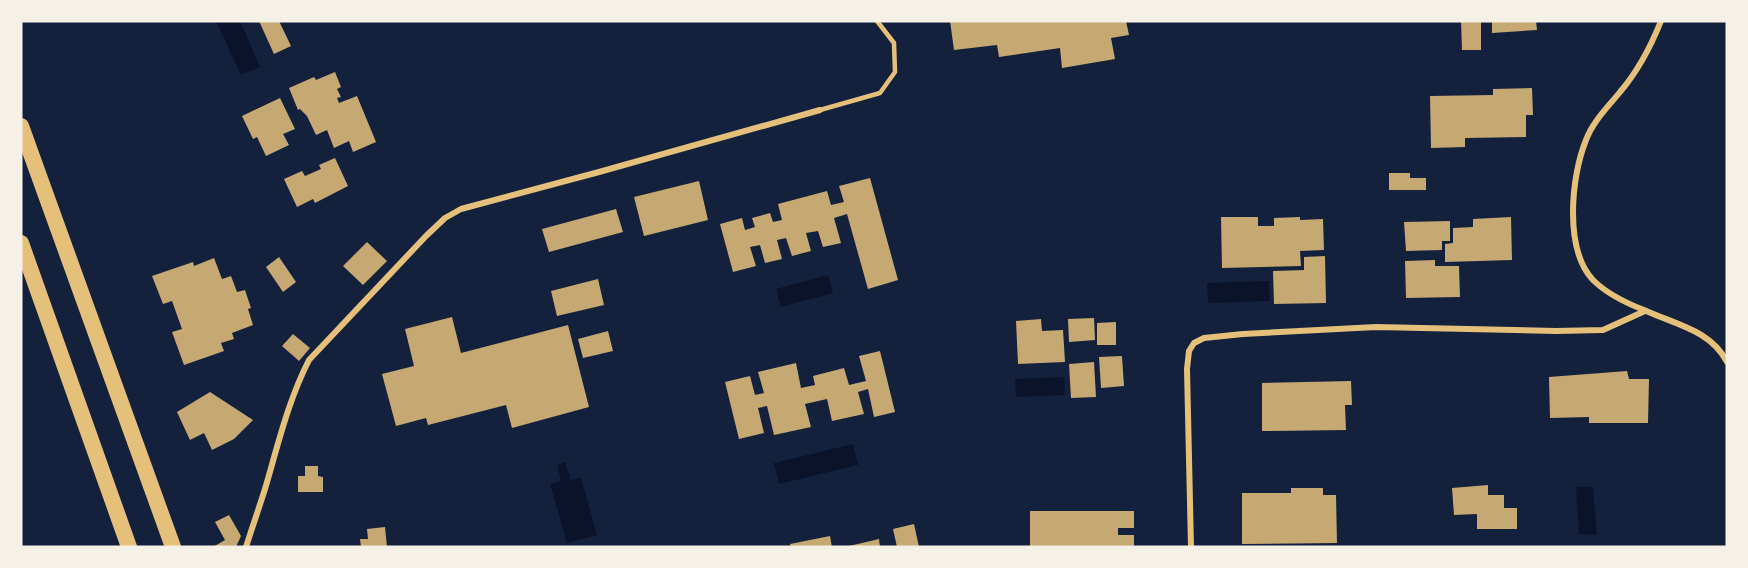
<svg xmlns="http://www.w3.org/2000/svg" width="1748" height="568" font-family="'Titillium Web',sans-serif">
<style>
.water{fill:#0b132b}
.building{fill:#c6a872}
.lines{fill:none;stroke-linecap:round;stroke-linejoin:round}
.service{stroke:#e5c07b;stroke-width:4.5}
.minor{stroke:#e5c07b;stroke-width:6}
.trunk{stroke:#e5c07b;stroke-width:16}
</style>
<rect width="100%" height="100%" fill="#14213d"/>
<g class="water">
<path d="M216 21H240L260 67 241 75Z"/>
<path d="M828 275 833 293 781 307 776 289Z"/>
<path d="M1269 281 1270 301 1208 303 1207 283Z"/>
<path d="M1064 377 1065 395 1016 397 1015 379Z"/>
<path d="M853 444 858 465 779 484 774 463Z"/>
<path d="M565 462 571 480 581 478 597 535 567 543 550 484 561 481 557 465Z"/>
<path d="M1576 487H1593L1597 535 1579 534Z"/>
</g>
<g class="building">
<path d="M259 21H279L291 46 274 54Z"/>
<path d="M950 21H1126L1129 35 1111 38 1115 59 1062 68 1060 48 999 57 997 45 954 50Z"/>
<path d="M1461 21H1481V50H1462Z"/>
<path d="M1492 21H1536L1537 30 1492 33Z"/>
<path d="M335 72 341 87 337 89 341 97 337 98 339 103 357 96 376 142 353 152 349 141 334 148 327 130 316 135 307 116 300 109 298 110 289 88 314 77 316 80Z"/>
<path d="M1532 88 1533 115H1526V137L1465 138V147L1431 148 1430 96 1493 95V89Z"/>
<path d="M280 98 295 129 283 134 289 145 266 156 257 137 253 139 242 116Z"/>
<path d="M335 158 348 186 315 203 313 199 297 207 284 179 302 171 305 176 321 169 319 165Z"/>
<path d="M1389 173H1410V178H1426V190H1389Z"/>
<path d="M870 178 898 280 868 289 847 214 834 218 841 243 823 247 818 231 806 233 811 251 792 256 786 238 777 240 782 259 765 263 760 245 750 247 756 266 733 272 720 224 742 218 745 230 755 227 752 218 770 213 773 222 782 220 778 204 827 191 831 205 844 202 839 186Z"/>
<path d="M699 181 708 220 644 236 634 197Z"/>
<path d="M616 209 623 232 549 252 542 229Z"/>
<path d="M1221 217H1258V226H1274V218L1300 217V220L1323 219 1324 250 1300 251 1301 266 1222 268Z"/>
<path d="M1511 217 1512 260 1445 262V244L1453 243V228L1473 227V219Z"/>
<path d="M1450 221V241H1442V250L1406 251 1404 222Z"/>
<path d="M367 242 387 261 363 285 343 266Z"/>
<path d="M1325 256 1326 303 1274 304 1273 271 1304 270V257Z"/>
<path d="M279 257 296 282 283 292 266 267Z"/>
<path d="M214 258 222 279 231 276 237 292 245 290 251 308 248 309 253 325 232 333 234 339 221 343 224 351 184 365 172 332 182 329 172 301 163 304 152 276 193 262 194 266Z"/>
<path d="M1435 260V266H1459L1460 297 1406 298 1405 261Z"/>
<path d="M598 279 604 305 557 316 551 291Z"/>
<path d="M452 317 461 353 568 325 589 407 512 428 506 405 428 425 426 418 396 426 382 374 414 366 405 329Z"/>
<path d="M1094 318 1095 340 1069 342 1068 319Z"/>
<path d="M1041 319 1042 331 1063 330 1065 362 1018 364 1016 321Z"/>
<path d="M1116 322V345H1097V323Z"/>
<path d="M608 331 613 351 583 358 578 339Z"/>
<path d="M293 334 310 348 299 361 282 346Z"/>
<path d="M880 351 895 412 874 417 868 389 858 392 864 414 832 421 827 399 805 404 811 427 774 435 767 406 758 408 764 433 739 439 725 382 750 376 755 395 764 393 758 372 796 363 801 388 815 385 813 376 844 368 849 385 866 381 859 356Z"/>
<path d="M1122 356 1124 386 1101 388 1099 357Z"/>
<path d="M1094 362 1096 397 1071 398 1069 364Z"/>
<path d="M1627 371 1629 379H1649L1648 423H1589V417L1550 418 1549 377Z"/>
<path d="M1351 381 1352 405H1345L1346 430 1262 431V383Z"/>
<path d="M210 392 253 420 234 439 212 450 204 433 190 440 177 412Z"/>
<path d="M305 466H318V476L323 477V492H298V476H305Z"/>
<path d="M1488 485V495H1504V508H1517V529H1477V514L1454 515 1452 488Z"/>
<path d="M1291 488H1323V495H1336L1337 543 1242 544V493H1291Z"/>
<path d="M1030 511H1134V528H1118V535H1134V547H1030Z"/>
<path d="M229 515 241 536 236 547H213L225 540 215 522Z"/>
<path d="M914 524 919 547H897L893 529Z"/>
<path d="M385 527 387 547H361L360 539H368L367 529Z"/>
<path d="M830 536 832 547H791L790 544Z"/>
<path d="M879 539 880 547H849V546Z"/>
</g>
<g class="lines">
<path class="service" d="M820 110 880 93 895 72 894 43 877 21"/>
<g class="minor">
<path d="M1661 21C1651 46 1638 71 1620 92 1608 107 1593 121 1586 140 1571 177 1564 249 1593 280 1607 294 1626 303 1644 310 1674 324 1711 330 1727 362"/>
<path d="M246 547C252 528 259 508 265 489 278 445 288 401 309 360L426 236 445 218 461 209 599 172 820 110"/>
<path d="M1191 547 1187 369 1189 351 1194 343 1204 338 1243 334 1376 327 1556 331 1603 330 1645 311"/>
</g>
<g class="trunk">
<path d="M21 126 173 547"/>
<path d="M21 243 129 547"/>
</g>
</g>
<rect width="1748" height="568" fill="none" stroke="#f6f1e7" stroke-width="45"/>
</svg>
